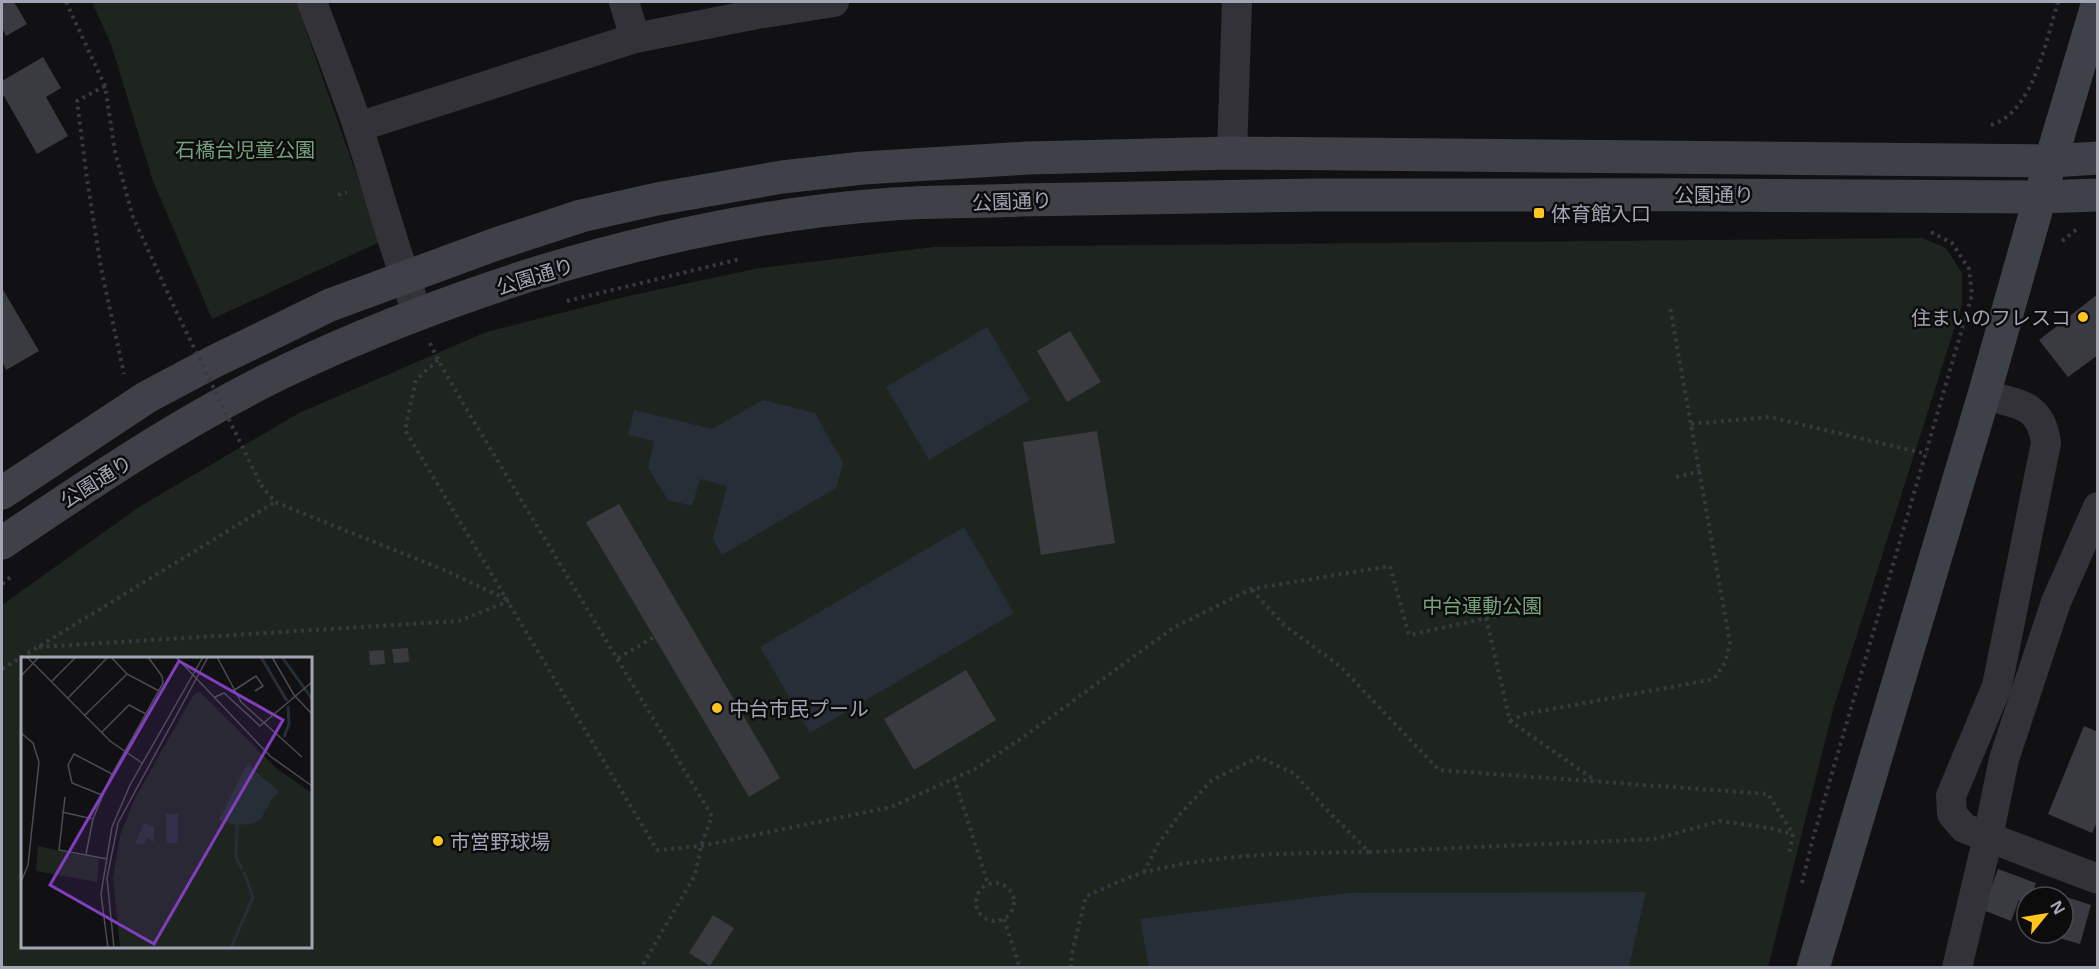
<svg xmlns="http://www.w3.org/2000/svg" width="2099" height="969" font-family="'Noto Sans','Noto Sans JP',sans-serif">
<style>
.green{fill:#1d251e;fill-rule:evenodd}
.water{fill:#262e37}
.building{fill:#3a3b40}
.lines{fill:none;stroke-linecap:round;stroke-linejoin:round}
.path{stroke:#37393f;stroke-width:4;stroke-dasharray:3 4.5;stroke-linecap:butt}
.street{stroke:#323238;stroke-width:30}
.secondary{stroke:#3f4148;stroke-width:33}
.path-bridge{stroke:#37393f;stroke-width:4;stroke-dasharray:3 4.5;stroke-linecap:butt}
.poi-dot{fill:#ffc51c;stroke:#0c0c0d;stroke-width:2}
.labels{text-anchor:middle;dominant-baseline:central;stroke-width:5;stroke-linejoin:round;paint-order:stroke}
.park-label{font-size:20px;fill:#76a17c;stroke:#0c0c0d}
.street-label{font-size:20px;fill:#a1a5b4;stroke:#0c0c0d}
.poi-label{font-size:20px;fill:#a1a5b4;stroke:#0c0c0d;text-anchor:start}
.inset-river{fill:none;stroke:#262e37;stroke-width:3}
.inset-road{fill:none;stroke:#4b4c53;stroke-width:1.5}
.view{fill:#813ebd;fill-opacity:0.15;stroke:#813ebd;stroke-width:3}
.inset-edge{fill:none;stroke:#a1a5b4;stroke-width:3}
</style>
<rect width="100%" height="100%" fill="#111113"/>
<g class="green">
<path d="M92 2H296L380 242 212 319 153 181 111 44Z"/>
<path d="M1922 238 1946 248 1962 273V304L1833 710 1768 967H2V605L139 507 299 413 486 332 624 297 759 268 934 247ZM22 658H310V946H22Z"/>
</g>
<g class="water">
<path d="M987 327 1030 400 929 460 886 387Z"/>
<path d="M763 400 815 413 843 463 836 488 722 555 713 539 727 486 700 479 692 506 668 500 648 468 654 441 628 435 634 410 712 429Z"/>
<path d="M964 527 1014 613 810 733 760 647Z"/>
<path d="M1646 892 1629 967H1149L1140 919 1347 893Z"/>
</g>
<g class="building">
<path d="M2 2H14L27 24 6 36 2 28Z"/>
<path d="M43 57 61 88 46 97 68 136 37 154 4 96 2 97V81Z"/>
<path d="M2 288 39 351 6 370 2 361Z"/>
<path d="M2098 294V355L2068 377 2039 340Z"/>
<path d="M1070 331 1101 382 1067 402 1037 351Z"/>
<path d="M1097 431 1115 543 1041 555 1023 442Z"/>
<path d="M619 504 780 778 749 797 586 522Z"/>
<path d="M408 648 409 662 394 663 392 649Z"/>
<path d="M384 650 385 664 370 665 369 651Z"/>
<path d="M966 670 996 720 914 770 884 719Z"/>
<path d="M2084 726 2098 732V820L2092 833 2048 814Z"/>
<path d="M1998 869 2036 883 2031 897H2027V903L2019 900 2011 921 1983 910Z"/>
<path d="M2042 889 2091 905 2080 944 2045 934 2063 933V897H2040Z"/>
<path d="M713 915 734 928 710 966 689 953Z"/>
</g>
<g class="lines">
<g class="path">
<path d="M66 2 105 86 115 152 133 217 176 311"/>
<path d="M105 86 77 101 87 179 101 268 124 374"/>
<path d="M1991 125C2034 112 2046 39 2058 2"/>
<path d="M338 195 347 192"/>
<path d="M2062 241 2077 229"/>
<path d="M567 301 740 259"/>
<path d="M430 343 438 360 461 400 712 816 701 846 695 875 641 968"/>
<path d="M438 360 416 380 405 430 657 850 701 846 891 807 975 769 1022 738 1173 628 1251 589 1390 566 1409 635 1506 614"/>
<path d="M1691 424 1770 417 1927 454"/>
<path d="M1676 477 1700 471"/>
<path d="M261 485 275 502 444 570 508 600"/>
<path d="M2 584 13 575"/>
<path d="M1252 590 1284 625 1341 667 1439 770 1768 794 1793 834 1789 854"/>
<path d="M1486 618 1510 721 1596 781"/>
<path d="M39 647 459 621 509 601"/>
<path d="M618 658 654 637"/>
<path d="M2 669 275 502"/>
<path d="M1510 721 1525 714 1714 679 1725 663 1730 643 1670 307"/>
<path d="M954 778 988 884"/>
<path d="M1369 852 1655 839 1720 821 1769 828 1793 834"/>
<circle cx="995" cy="902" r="19"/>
<path d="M1802 883 1813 838 1972 295 1969 269 1952 243 1927 230"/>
<path d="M1004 919 1020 968"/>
<path d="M1071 968 1072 953 1086 896C1106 888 1126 877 1146 872 1219 853 1294 853 1369 852L1323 806 1295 774 1259 757 1212 780 1180 814 1158 844 1144 872"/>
</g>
<g class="street">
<path d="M312 2C327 43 344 85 358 127 378 189 395 253 418 314"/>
<path d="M624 2 635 38"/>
<path d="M358 127 635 38 757 14 834 2"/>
<path d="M1232 153 1237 2"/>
<path d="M1984 395C2017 404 2041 403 2046 443L1997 686 1951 796 1952 814 1964 828 2098 879"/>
<path d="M1957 968 1988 837 2004 759 2056 602 2098 507"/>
</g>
<g class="secondary">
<path d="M2 493 147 397 213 362 330 305 496 244 581 216 657 199 782 177 863 168 1028 158 1232 153 2052 161 2098 158"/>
<path d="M2 543C92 482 184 420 283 372 362 334 446 302 530 275 647 239 771 212 893 204 936 201 978 202 1021 200 1120 198 1219 196 1318 195 1559 194 1799 195 2040 197L2098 195"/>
<path d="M1813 968 1984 395 2040 197 2098 2"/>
</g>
<path class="path-bridge" d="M176 311 261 485"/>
</g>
<g class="poi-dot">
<rect x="1533" y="207" width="12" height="12" rx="3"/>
<circle cx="2083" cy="317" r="6"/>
<circle cx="717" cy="708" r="6"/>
<circle cx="438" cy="841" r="6"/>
</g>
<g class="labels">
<g class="park-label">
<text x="245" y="149">石橋台児童公園</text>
<text x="1482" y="605">中台運動公園</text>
</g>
<g class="street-label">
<text x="1714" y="194">公園通り</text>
<text transform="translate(1012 201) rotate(-2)">公園通り</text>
<text transform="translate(535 276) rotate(-17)">公園通り</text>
<text transform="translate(96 481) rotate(-32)">公園通り</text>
</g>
<g class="poi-label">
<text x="1551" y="213">体育館入口</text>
<text x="2071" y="317" text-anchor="end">住まいのフレスコ</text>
<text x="729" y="708">中台市民プール</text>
<text x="450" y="841">市営野球場</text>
</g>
</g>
<g transform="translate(21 657)">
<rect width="291" height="291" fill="#111113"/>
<path d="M179 35 256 112 291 136V291H99L92 221 99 179 113 143 173 37ZM17 189 78 202 76 225 15 214Z" fill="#1d251e"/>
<path d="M226 107 259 135 250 143 240 162 230 167 213 168 198 163ZM145 157H157V186H145ZM123 166 133 169V185L126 180 124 187H114Z" fill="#262e37"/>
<path class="inset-river" d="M240 0 266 44M261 0 291 42M263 80 268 67 267 49M216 168 215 200 221 212M210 291 232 240 223 215"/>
<path class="inset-road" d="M6 0 89 84 121 106M90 0 106 17 138 34M155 0 249 99 291 129M196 0 220 45 281 100M251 0 273 38 291 57M0 19 18 0M30 25 55 0M212 34 235 19 242 29 234 34M194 40 203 36 239 69 291 25M46 42 87 0M63 59 106 17M0 76 12 86 18 105 7 208 0 225M80 76 108 48 125 57M81 138 51 126 47 108 53 97 91 117M44 140 38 193 86 202M41 155 72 162M65 197 72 162 89 121 142 26 141 19 127 0M87 291 80 237 91 170 109 128 182 0M93 291 86 221 97 166 187 0"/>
<path class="view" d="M158 4 262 63 133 287 29 228Z"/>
<rect width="291" height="291" class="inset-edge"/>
</g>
<rect width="2099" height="969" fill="none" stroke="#a1a5b4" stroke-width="6"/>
<g transform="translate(2045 915) rotate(60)"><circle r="28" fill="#0c0c0d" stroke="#484950" stroke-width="1.5"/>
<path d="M0-4.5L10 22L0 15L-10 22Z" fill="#ffc51c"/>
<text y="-9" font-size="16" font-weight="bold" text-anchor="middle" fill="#a1a5b4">N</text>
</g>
</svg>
